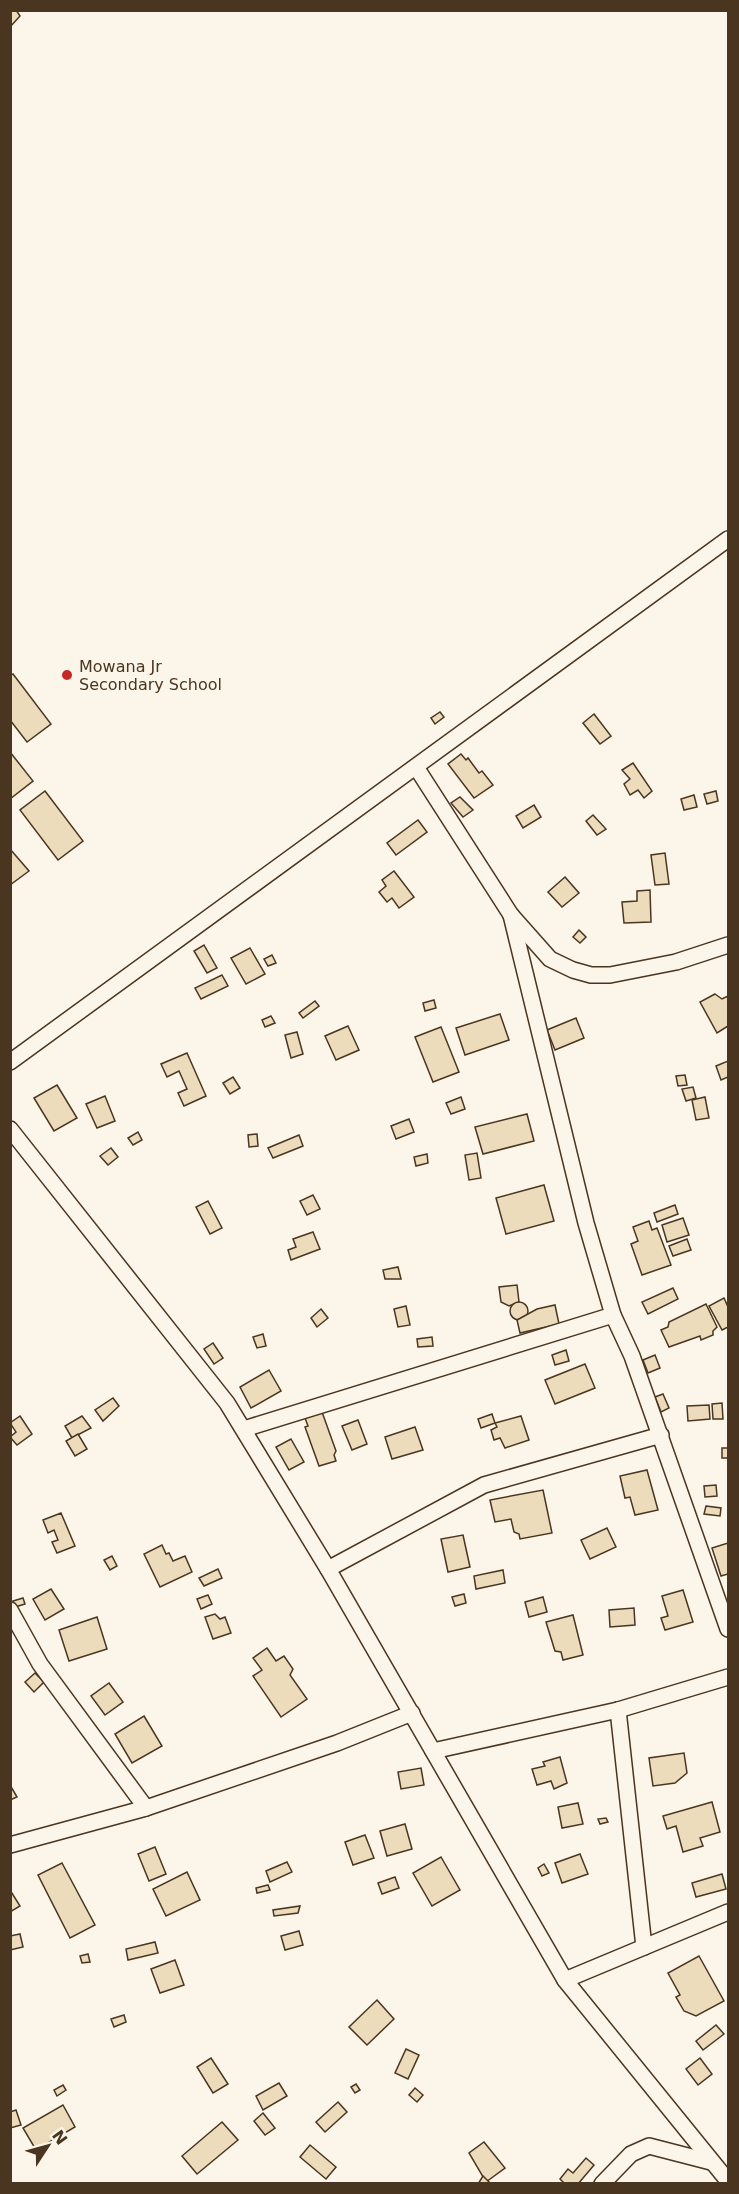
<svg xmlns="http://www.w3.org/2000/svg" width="739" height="2194" font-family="'DejaVu Sans',sans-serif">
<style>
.building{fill:#ecdcbc;stroke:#4a3520;stroke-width:1.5}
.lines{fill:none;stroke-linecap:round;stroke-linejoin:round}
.minor-casing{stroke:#4a3520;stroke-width:18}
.minor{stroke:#fbf6e9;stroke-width:15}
.poi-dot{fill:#c62828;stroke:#fbf6e9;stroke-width:2}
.labels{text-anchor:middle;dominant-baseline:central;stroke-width:4.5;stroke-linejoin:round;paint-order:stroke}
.poi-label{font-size:16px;fill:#4a3520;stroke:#fbf6e9;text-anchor:start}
</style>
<rect width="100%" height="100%" fill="#fbf6e9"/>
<g class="building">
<path d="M10 10H16L20 16 10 27Z"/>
<path d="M13 674 51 724 27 742 10 720V676Z"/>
<path d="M440 712 444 717 435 724 431 718Z"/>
<path d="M594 714 611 736 600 744 583 723Z"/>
<path d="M10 752 33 781 10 799Z"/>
<path d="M461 754 466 760 468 758 479 773 482 771 493 785 474 798 448 764Z"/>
<path d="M633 763 652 791 644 798 638 790 630 795 624 784 630 779 622 770Z"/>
<path d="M45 791 83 841 58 860 20 810Z"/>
<path d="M716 791 718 801 707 804 704 794Z"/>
<path d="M694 795 697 807 684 810 681 799Z"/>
<path d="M460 797 473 810 463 817 451 803Z"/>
<path d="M534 805 541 817 523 828 516 816Z"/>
<path d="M593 815 606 829 597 835 586 821Z"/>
<path d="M418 820 427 832 396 855 387 843Z"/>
<path d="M10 849 29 871 10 885Z"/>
<path d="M665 853 669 884 655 885 651 855Z"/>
<path d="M394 871 414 897 399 908 392 898 387 902 379 892 386 886 382 880Z"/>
<path d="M565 877 579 893 562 907 548 892Z"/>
<path d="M650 890 651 922 624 923 622 902 637 901V891Z"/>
<path d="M579 930 586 937 580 943 573 937Z"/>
<path d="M204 945 217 968 207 973 194 951Z"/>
<path d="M250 948 265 974 246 984 231 958Z"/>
<path d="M272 955 276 963 268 966 264 959Z"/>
<path d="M222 975 228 986 201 999 195 988Z"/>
<path d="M715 994 722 999 728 996V1026L717 1033 700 1002Z"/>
<path d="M434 1000 436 1008 425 1011 423 1003Z"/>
<path d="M315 1001 319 1006 303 1018 299 1013Z"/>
<path d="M500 1014 509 1040 465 1055 456 1028Z"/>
<path d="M271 1016 275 1023 265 1027 262 1020Z"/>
<path d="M576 1018 584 1038 555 1050 547 1030Z"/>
<path d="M348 1026 359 1050 336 1060 325 1036Z"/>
<path d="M441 1027 459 1072 433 1082 415 1037Z"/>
<path d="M297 1032 303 1054 291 1058 285 1035Z"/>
<path d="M187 1053 206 1096 184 1106 178 1093 187 1089 179 1071 167 1077 161 1064Z"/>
<path d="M728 1061V1077L721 1080 716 1066Z"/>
<path d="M685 1075 687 1085 678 1086 676 1076Z"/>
<path d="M233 1077 240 1088 230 1094 223 1083Z"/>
<path d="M57 1085 77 1118 54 1131 34 1098Z"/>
<path d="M693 1087 696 1098 686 1101 682 1089Z"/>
<path d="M105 1096 115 1121 97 1128 86 1104Z"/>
<path d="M461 1097 465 1109 451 1114 446 1103Z"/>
<path d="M705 1097 709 1118 696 1120 692 1100Z"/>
<path d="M527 1114 534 1141 483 1154 475 1127Z"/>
<path d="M409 1119 414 1132 396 1139 391 1126Z"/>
<path d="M138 1132 142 1140 133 1145 128 1138Z"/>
<path d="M257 1134 258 1146 249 1147 248 1135Z"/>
<path d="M299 1135 303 1146 273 1158 268 1148Z"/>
<path d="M111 1148 118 1157 108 1165 100 1156Z"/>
<path d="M477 1153 481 1178 469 1180 465 1155Z"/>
<path d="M427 1154 428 1163 416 1166 414 1157Z"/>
<path d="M544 1185 554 1221 506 1234 496 1198Z"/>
<path d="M313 1195 320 1209 307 1215 300 1201Z"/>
<path d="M208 1201 222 1228 210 1234 196 1207Z"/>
<path d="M675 1205 678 1214 657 1222 654 1213Z"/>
<path d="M683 1218 689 1235 667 1242 662 1225Z"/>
<path d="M649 1221 652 1230 657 1228 671 1265 642 1275 631 1244 638 1241 633 1227Z"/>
<path d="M313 1232 320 1249 291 1260 288 1250 296 1247 293 1239Z"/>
<path d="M687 1239 691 1250 673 1256 669 1246Z"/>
<path d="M398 1267 401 1279H385L383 1270Z"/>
<path d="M517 1285 519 1302 509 1306 501 1302 499 1287Z"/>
<path d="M673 1288 678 1299 648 1314 642 1302Z"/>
<path d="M724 1298 728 1307V1327L722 1330 709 1306Z"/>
<circle cx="519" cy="1311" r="9"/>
<path d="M706 1304 717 1327 713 1331V1335L701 1340 700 1336 669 1347 661 1330 668 1327 669 1322Z"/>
<path d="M555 1305 559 1324 520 1333 517 1320 537 1309Z"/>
<path d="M406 1306 410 1325 398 1327 394 1309Z"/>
<path d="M321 1309 328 1318 317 1327 311 1318Z"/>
<path d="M263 1334 266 1346 257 1348 253 1337Z"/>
<path d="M432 1337 433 1346 418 1347 417 1339Z"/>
<path d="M213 1343 223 1358 214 1364 204 1349Z"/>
<path d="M566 1350 569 1361 555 1365 552 1355Z"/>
<path d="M655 1355 660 1368 648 1373 643 1360Z"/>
<path d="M585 1364 595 1388 555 1404 545 1380Z"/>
<path d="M269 1370 281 1391 251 1408 240 1387Z"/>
<path d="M663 1394 669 1408 661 1412 655 1397Z"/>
<path d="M113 1398 119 1406 103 1421 95 1410Z"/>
<path d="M722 1403 723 1419H713L712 1404Z"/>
<path d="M709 1405 710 1419 688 1421 687 1406Z"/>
<path d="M322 1412 336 1451 334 1455 336 1461 319 1466 305 1427 308 1426 305 1418Z"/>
<path d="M492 1414 495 1423 481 1428 478 1419Z"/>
<path d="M20 1416 32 1434 17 1445 10 1437 16 1432 10 1423Z"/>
<path d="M82 1416 91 1428 72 1438 65 1426Z"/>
<path d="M521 1416 529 1440 505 1448 500 1438 494 1440 491 1430 497 1427 495 1423Z"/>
<path d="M358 1420 367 1444 352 1450 342 1426Z"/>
<path d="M415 1427 423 1450 392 1459 385 1437Z"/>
<path d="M78 1434 87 1449 75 1456 66 1441Z"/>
<path d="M291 1439 304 1462 289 1470 276 1447Z"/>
<rect x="722" y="1448" width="6" height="10"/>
<path d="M647 1470 658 1510 635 1515 630 1497 625 1498 620 1476Z"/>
<path d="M716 1485 717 1496 705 1497 704 1486Z"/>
<path d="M543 1490 552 1533 520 1539 519 1534 514 1532 511 1519 495 1522 490 1500Z"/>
<path d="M706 1506 721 1508 720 1516 704 1514Z"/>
<path d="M61 1513 75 1546 57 1553 52 1542 58 1540 54 1530 48 1533 43 1520Z"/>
<path d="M607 1528 616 1547 590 1559 581 1540Z"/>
<path d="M463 1535 470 1567 448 1572 441 1539Z"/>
<path d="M728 1543V1574L721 1576 712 1548Z"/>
<path d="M162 1545 166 1554 169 1553 173 1561 185 1556 192 1572 160 1587 144 1554Z"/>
<path d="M112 1556 117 1566 110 1570 104 1560Z"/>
<path d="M218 1569 222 1578 204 1586 199 1578Z"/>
<path d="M503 1570 505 1583 476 1589 474 1576Z"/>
<path d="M51 1589 64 1609 45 1620 33 1599Z"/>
<path d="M683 1590 693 1622 665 1630 661 1618 668 1616 662 1596Z"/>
<path d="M464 1594 466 1603 455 1606 452 1597Z"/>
<path d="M208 1595 212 1604 201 1609 197 1599Z"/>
<path d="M543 1597 547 1612 529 1617 525 1602Z"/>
<path d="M23 1598 25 1604 15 1607 13 1601Z"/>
<path d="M634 1608 635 1625 610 1627 609 1610Z"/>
<path d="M215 1614 220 1619 225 1617 231 1633 213 1639 205 1617Z"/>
<path d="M573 1615 583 1655 563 1660 561 1652 555 1651 546 1622Z"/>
<path d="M97 1617 107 1649 69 1661 59 1630Z"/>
<path d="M267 1648 276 1661 284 1656 293 1669 290 1675 307 1699 281 1717 253 1676 262 1670 253 1658Z"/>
<path d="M35 1673 44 1682 34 1692 25 1682Z"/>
<path d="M109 1683 123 1702 105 1715 91 1696Z"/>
<path d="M144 1716 162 1746 132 1763 115 1734Z"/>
<path d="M684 1753 687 1773 675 1783 653 1786 649 1758Z"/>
<path d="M560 1757 567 1783 554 1789 551 1781 537 1785 532 1769 545 1766 543 1762Z"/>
<path d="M421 1768 424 1785 401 1789 398 1772Z"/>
<path d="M10 1785 17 1797 10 1800Z"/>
<path d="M712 1802 720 1832 700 1838 703 1846 683 1852 676 1826 667 1829 663 1816Z"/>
<path d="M578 1803 583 1824 562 1828 558 1807Z"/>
<path d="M606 1818 608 1822 600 1824 598 1819Z"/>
<path d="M405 1824 412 1849 387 1856 380 1831Z"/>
<path d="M365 1835 374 1858 353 1865 345 1842Z"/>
<path d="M155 1847 166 1874 149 1881 138 1854Z"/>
<path d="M580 1854 588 1874 562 1883 555 1863Z"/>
<path d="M441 1857 460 1890 432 1906 413 1873Z"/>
<path d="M287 1862 292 1872 270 1882 266 1871Z"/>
<path d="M62 1863 95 1925 70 1938 38 1875Z"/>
<path d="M544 1864 549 1873 542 1876 538 1868Z"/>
<path d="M187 1872 200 1900 166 1916 153 1889Z"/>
<path d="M722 1874 726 1889 696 1897 692 1883Z"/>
<path d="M395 1877 399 1888 382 1894 378 1883Z"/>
<path d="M268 1885 270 1890 257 1893 256 1888Z"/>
<path d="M10 1890 20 1906 10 1912Z"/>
<path d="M300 1906 298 1913 274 1916 273 1910Z"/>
<path d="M299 1931 303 1945 285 1950 281 1936Z"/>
<path d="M20 1934 23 1947 10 1950V1936Z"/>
<path d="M155 1942 158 1953 128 1960 126 1949Z"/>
<path d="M88 1954 90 1962 82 1963 80 1956Z"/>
<path d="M699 1956 724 2001 696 2016 684 2011 676 1997 680 1995 668 1973Z"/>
<path d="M175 1960 184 1985 160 1993 151 1969Z"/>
<path d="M377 2000 394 2019 367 2045 349 2027Z"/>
<path d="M124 2015 126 2022 114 2027 111 2019Z"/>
<path d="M716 2025 724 2034 703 2050 696 2041Z"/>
<path d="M406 2049 419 2055 408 2079 395 2073Z"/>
<path d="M211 2058 228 2084 213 2093 197 2067Z"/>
<path d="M700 2058 712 2074 698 2085 686 2069Z"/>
<path d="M279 2083 287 2096 263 2110 256 2096Z"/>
<path d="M356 2084 360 2090 355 2093 351 2087Z"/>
<path d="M63 2085 66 2090 57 2096 54 2090Z"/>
<path d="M415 2088 423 2095 417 2102 409 2095Z"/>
<path d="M338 2102 347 2112 325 2132 316 2122Z"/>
<path d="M63 2105 75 2127 36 2150 23 2128Z"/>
<path d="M16 2110 21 2125 10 2128V2112Z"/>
<path d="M263 2113 275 2128 265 2135 254 2121Z"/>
<path d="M222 2122 238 2140 197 2174 182 2156Z"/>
<path d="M484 2142 505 2168 486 2182 469 2153Z"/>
<path d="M310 2145 336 2167 326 2179 300 2157Z"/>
<path d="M586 2158 594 2165 578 2184H565L560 2179 568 2169 573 2173Z"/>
<path d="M483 2176 491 2184H478Z"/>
</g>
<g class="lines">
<defs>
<g id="minor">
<path d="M416 767 511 915 550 959 573 970 591 975H610L676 962 728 945"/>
<path d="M511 915 586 1223 613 1315 632 1356 728 1629"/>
<path d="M10 1062 728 539"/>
<path d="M10 1129 227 1403 328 1569 565 1980 728 2181"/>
<path d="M244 1429 613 1315"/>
<path d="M328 1569 484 1485 661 1435"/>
<path d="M10 1610 40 1664 146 1808"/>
<path d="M618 1710 644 1947"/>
<path d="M433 1751 618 1710 728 1677"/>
<path d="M10 1845 146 1808 337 1743 412 1713"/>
<path d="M565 1980 728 1912"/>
<path d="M602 2184 631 2154 649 2146 711 2162"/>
</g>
</defs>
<use href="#minor" class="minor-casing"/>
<use href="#minor" class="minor"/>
</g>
<circle class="poi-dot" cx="67" cy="675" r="6"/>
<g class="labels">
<g class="poi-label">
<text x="79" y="666">Mowana Jr<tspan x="79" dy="18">Secondary School</tspan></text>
</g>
</g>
<rect width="739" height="2194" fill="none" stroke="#4a3520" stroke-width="24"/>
<g transform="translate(48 2146) rotate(54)" stroke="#fbf6e9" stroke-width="4.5" paint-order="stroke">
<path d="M0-4.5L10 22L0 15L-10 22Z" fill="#4a3520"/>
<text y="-9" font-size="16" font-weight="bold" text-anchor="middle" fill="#4a3520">N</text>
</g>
</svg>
